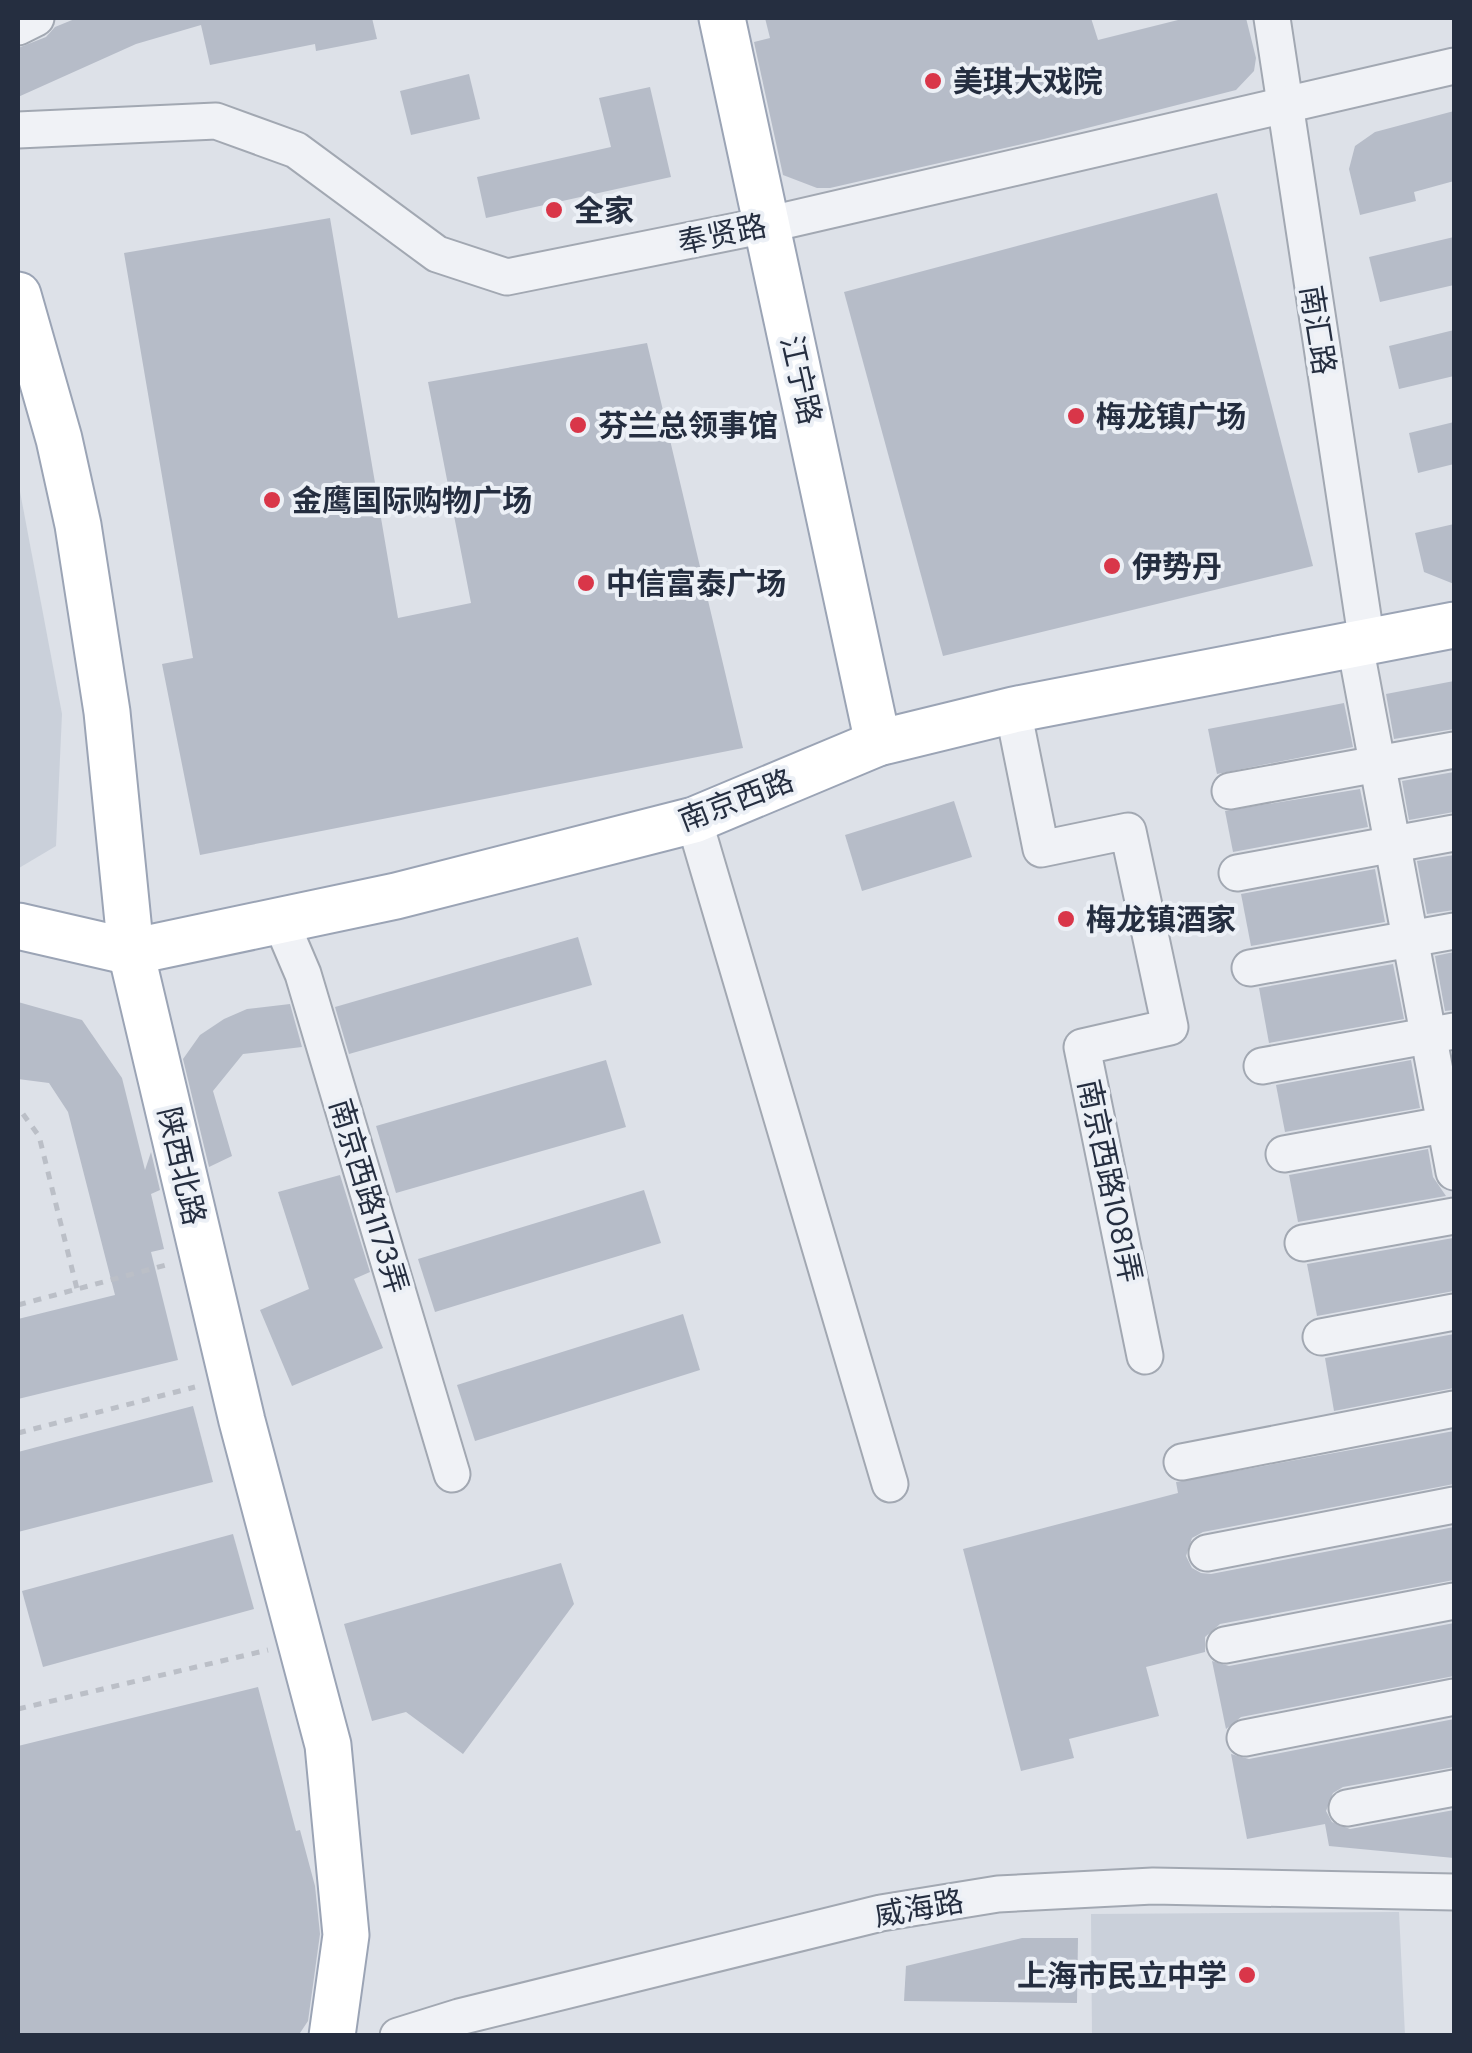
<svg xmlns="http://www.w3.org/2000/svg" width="1472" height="2053" font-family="'DM Sans','Noto Sans SC',sans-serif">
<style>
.built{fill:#cad0da}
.building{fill:#b6bcc8}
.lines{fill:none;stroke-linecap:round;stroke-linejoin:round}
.minor-casing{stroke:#a2a8b2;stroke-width:39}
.major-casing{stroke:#9ba4b5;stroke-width:49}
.path{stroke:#bbbfc7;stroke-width:5;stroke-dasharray:8 8;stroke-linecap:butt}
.minor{stroke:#f0f2f6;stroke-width:35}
.major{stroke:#fff;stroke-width:45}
.poi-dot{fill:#d93649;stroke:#ecf0f6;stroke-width:4}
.labels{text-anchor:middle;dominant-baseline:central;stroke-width:8;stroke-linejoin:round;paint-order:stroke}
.poi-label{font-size:30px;font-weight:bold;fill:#252e40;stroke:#ecf0f6;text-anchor:start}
.street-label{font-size:30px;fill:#252e40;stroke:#ecf0f6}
</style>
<rect width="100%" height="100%" fill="#dde1e8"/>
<g class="built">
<path d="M18 481 62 714 56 846 19 868Z"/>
<path d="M1399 1912 1405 2035H1092L1091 1914Z"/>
</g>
<g class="building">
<path d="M77 18H372L377 39 316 51 315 44 210 65 201 25 136 44 18 97V48L46 37 55 27Z"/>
<path d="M765 18H1091L1098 40 1186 18H1246L1256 58 1254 71 1236 90 1044 139 830 188H817L783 175 754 42 770 38Z"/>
<path d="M469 74 480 119 411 135 400 91Z"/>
<path d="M650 87 671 177 486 218 477 177 611 147 599 98Z"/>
<path d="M1454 111V181L1414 192 1416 201 1360 215 1349 169 1355 146 1375 132Z"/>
<path d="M1217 193 1313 566 943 656 844 292Z"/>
<path d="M330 218 398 618 471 603 428 382 647 343 743 748 200 855 162 664 193 658 124 253Z"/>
<path d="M1454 237V285L1380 302 1369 257Z"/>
<path d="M1454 330V376L1399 389 1389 346Z"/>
<path d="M1454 422V464L1418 473 1409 433Z"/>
<path d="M1454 524V584L1424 572 1415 533Z"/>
<path d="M1454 681V729L1394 739 1386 694Z"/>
<path d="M1344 703 1353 747 1217 774 1208 729Z"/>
<path d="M1454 772V812L1409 820 1402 781Z"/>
<path d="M1360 789 1368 827 1233 852 1225 811Z"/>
<path d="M954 801 972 857 862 891 845 835Z"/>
<path d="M1454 855V910L1427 914 1417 861Z"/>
<path d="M1375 869 1385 922 1251 946 1241 894Z"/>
<path d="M578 937 592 985 349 1054 335 1007Z"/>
<path d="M1454 952V1010L1445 1011 1435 956Z"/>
<path d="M1393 964 1404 1019 1269 1043 1259 988Z"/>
<path d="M18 1002 82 1020 122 1078 145 1170 151 1152 160 1190 151 1194 164 1249 151 1252 178 1360 18 1399V1319L115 1295 68 1112 49 1083 18 1079Z"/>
<path d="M290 1004 302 1047 243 1054 213 1091 232 1156 209 1167 183 1059 200 1035 224 1019 247 1009Z"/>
<path d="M606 1060 626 1127 396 1193 376 1126Z"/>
<path d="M1411 1060 1420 1108 1285 1132 1276 1085Z"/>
<path d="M1428 1149 1433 1177 1446 1196 1298 1222 1289 1175Z"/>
<path d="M340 1175 370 1272 354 1279 383 1348 292 1386 260 1310 309 1289 278 1192Z"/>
<path d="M644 1190 661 1243 435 1312 418 1259Z"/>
<path d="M1453 1238 1454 1291 1317 1316 1307 1264Z"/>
<path d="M683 1314 700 1370 475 1441 457 1385Z"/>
<path d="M1454 1334V1388L1334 1411 1325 1358Z"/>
<path d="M193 1406 213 1482 18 1532V1452Z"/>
<path d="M1454 1431V1484L1203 1532 1192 1538 1186 1556 1192 1568 1201 1573 1211 1574 1454 1527V1580L1220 1624 1205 1637V1652L1146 1667 1159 1716 1069 1739 1074 1758 1021 1771 963 1549 1178 1493 1176 1482Z"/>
<path d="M233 1534 254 1609 43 1667 22 1591Z"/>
<path d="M561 1563 574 1604 463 1754 406 1712 372 1721 344 1624Z"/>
<path d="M1454 1623V1676L1241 1717 1226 1729 1212 1661 1229 1666Z"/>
<path d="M258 1687 296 1831 300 1830 315 1886 320 1934 308 2021 298 2036H18V1746Z"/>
<path d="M1454 1719V1767L1343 1787 1333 1793 1326 1811 1332 1822 1350 1829 1454 1810V1858L1329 1846 1325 1824 1247 1839 1231 1754 1249 1759Z"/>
<path d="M1022 1938H1078L1077 2003 904 2001 906 1966Z"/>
</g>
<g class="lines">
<defs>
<g id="minor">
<path d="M1272 18 1367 643"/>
<path d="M18 27 36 18"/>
<path d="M18 130 216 121 296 150 437 254 507 277 766 225 1454 66"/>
<path d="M1355 645 1454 1172"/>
<path d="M1013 710 1041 849 1128 831 1170 1027 1082 1047 1145 1356"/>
<path d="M1230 791 1454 750"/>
<path d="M694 820 890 1484"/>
<path d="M1237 873 1454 833"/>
<path d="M280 920 303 974 452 1474"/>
<path d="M1250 968 1454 931"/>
<path d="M1262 1066 1454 1031"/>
<path d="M1284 1154 1454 1123"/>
<path d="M1303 1243 1454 1216"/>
<path d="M1321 1337 1454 1312"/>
<path d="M1182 1462 1454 1409"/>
<path d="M1207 1553 1454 1505"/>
<path d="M1225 1645 1454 1601"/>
<path d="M1245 1738 1454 1697"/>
<path d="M1347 1808 1454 1788"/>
<path d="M398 2036 459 2017 881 1913 998 1894 1153 1886 1454 1892"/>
</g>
<g id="major">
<path d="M722 18 878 743"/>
<path d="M18 295 59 439 78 525 107 712 131 952 242 1421 328 1745 346 1935 332 2036"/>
<path d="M18 926 131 952 396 896 694 820 878 743 1013 710 1454 625"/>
</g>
</defs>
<use href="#minor" class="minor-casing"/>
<use href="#major" class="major-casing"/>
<g class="path">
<path d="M23 1114 39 1136 77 1289"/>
<path d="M18 1305 166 1265"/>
<path d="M18 1433 195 1387"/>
<path d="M18 1709 268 1650"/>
</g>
<use href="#minor" class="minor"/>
<use href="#major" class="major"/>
</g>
<g class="poi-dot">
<circle cx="933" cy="81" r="10"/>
<circle cx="554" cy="210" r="10"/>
<circle cx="1076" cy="416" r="10"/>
<circle cx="578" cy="425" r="10"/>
<circle cx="272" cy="500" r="10"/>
<circle cx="1112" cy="566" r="10"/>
<circle cx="586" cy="583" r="10"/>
<circle cx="1066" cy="919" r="10"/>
<circle cx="1247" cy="1975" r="10"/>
</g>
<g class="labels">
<g class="poi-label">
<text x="953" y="81">美琪大戏院</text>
<text x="574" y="210">全家</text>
<text x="1096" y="416">梅龙镇广场</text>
<text x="598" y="425">芬兰总领事馆</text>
<text x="292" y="500">金鹰国际购物广场</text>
<text x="1132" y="566">伊势丹</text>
<text x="606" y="583">中信富泰广场</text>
<text x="1086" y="919">梅龙镇酒家</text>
<text x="1227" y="1975" text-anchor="end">上海市民立中学</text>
</g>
<g class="street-label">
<text transform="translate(722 234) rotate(-12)">奉贤路</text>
<text transform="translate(1318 330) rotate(81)">南汇路</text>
<text transform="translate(801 380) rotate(77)">江宁路</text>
<text transform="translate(736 800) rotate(-21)">南京西路</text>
<text transform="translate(182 1166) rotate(77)">陕西北路</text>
<text transform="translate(1110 1181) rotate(78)">南京西路1081弄</text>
<text transform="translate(369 1196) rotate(73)">南京西路1173弄</text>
<text transform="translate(919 1908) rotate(-10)">威海路</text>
</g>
</g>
<rect width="1472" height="2053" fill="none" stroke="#252e40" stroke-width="40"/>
</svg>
